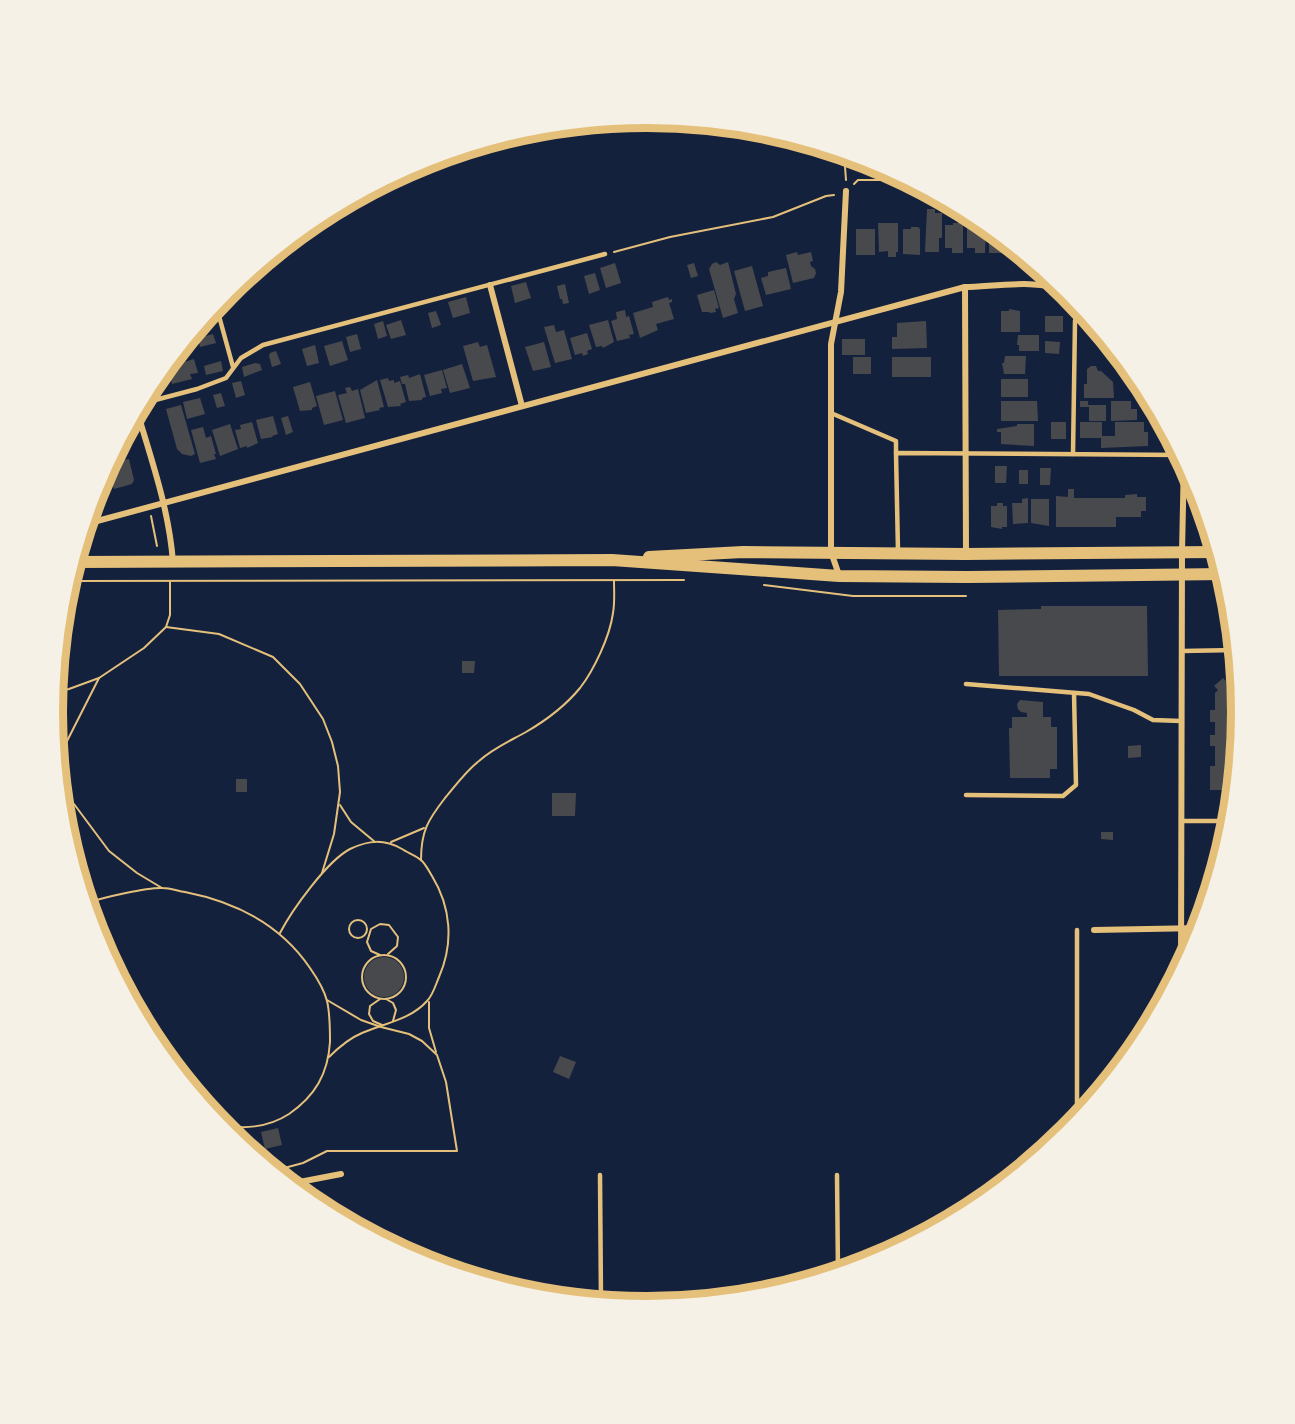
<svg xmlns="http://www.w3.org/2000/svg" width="1295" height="1424" font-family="'PT Sans Narrow',sans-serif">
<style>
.building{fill:#48494c}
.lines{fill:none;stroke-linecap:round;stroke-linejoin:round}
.path{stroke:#e5c07b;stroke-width:2}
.service{stroke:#e5c07b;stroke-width:4.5}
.minor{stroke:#e5c07b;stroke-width:6}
.secondary{stroke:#e5c07b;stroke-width:12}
.rim{fill:none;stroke:#e5c07b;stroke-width:8}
</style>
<rect width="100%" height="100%" fill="#14213d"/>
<g class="building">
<path d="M927 209H935V213H942V238H939V252H925Z"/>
<path d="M878 223H898V252H896V257H888V251L879 252Z"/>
<path d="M953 223H963V253H952V248H945V225H953Z"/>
<path d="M975 223H986L985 253H975V248H967V226H975Z"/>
<path d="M989 226 1008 242V253H989Z"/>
<path d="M911 227H918L920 229V255L903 254V229H911Z"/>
<rect x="856" y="229" width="19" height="26"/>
<path d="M797 252 798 255 811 252 813 261 810 262 811 266 815 269 816 273 814 278 793 283 786 255Z"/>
<path d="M716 262 720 265 728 262 736 294 734 299 738 313 723 318 709 269 712 264Z"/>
<path d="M615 263 621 283 606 288 600 268Z"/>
<path d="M694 263 698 276 691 278 687 265Z"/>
<path d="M752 266 763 306 745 311 734 271Z"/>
<path d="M786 268 791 289 766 295 761 278 768 276V272Z"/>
<path d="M595 273 600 290 589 294 584 276Z"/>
<path d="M526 282 531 298 515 303 511 286Z"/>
<path d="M565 284 569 303 563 304 562 299H560L557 286Z"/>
<path d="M714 290 719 308 715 309 716 312 710 313 709 312H702L697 295Z"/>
<path d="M466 297 470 313 453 318 448 302Z"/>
<path d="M668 297 669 300 672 299V302L669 303 674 319 656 324 658 330 640 338 633 313 653 307 652 302Z"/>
<path d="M1009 309 1020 311V332H1001V311H1009Z"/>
<path d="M625 310 626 317 629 316 634 334 629 335 630 338 617 341 611 321 617 319 616 312Z"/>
<path d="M436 311 441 325 432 328 428 313Z"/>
<rect x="1045" y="316" width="18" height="16"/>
<path d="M401 320 406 335 391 339 386 325Z"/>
<path d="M608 320 614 342 603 348 602 346 596 347 589 325Z"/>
<path d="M383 321 387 336 378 339 374 324Z"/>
<path d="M926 321 927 348 892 349V337H897V323Z"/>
<path d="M554 325 556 332 564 330 572 359 555 363 544 327Z"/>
<path d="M587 333 592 349 587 351 588 354 583 356 582 353 575 355 570 338Z"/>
<path d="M213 334 216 343 200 347 198 338Z"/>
<path d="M357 334 361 349 350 352 346 337Z"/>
<path d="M1018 335H1039V351H1019V345H1017Z"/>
<rect x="842" y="339" width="23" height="16"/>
<path d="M342 341 348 360 330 366 324 346Z"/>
<path d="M1045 341 1060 342 1059 354 1045 353Z"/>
<path d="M478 342 480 347 487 345 496 377 473 381 463 346Z"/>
<path d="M544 342 551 367 533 371 525 347Z"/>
<path d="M315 345 319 363 307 366 302 349Z"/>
<path d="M276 351 281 364 272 367 269 356 270 353Z"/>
<path d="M1005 356H1026L1025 374H1004L1002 363H1004Z"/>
<rect x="853" y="357" width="18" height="17"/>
<rect x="892" y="357" width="39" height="20"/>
<path d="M194 359 198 373 190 374 192 379 172 384 168 367Z"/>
<path d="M221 361 223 371 206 375 204 366Z"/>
<path d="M255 363 260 364 262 370 244 377 242 367Z"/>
<path d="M462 364 470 388 450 393 443 370Z"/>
<path d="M1091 366H1096L1098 371H1101L1113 382 1114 398H1084V384H1087V369Z"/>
<path d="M442 370 447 388 441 389 442 393 430 396 424 375Z"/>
<path d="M420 374 426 397 422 398V400L409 401 405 384H402L400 377 408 375 409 378Z"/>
<path d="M388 378 389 381 394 380V383L400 381 406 402 400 404 401 406 388 407 380 380Z"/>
<rect x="1001" y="379" width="27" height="18"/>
<path d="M377 380 384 407 379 408 380 410 366 413 360 390Z"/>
<path d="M241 381 245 395 236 398 232 383Z"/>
<path d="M310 382 317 406 312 408V410L300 411 293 387Z"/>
<path d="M350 387 352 391 358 389 365 418 346 423 338 395 347 393 345 388Z"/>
<path d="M335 391 343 420 324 425 316 396Z"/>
<path d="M221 393 225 406 217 408 213 395Z"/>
<path d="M200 398 205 414 187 419 183 402Z"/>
<path d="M1001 401H1037L1038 421H1001Z"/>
<path d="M1080 401H1088V405H1106V421H1089V407H1080Z"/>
<path d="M1111 401H1131V409H1137V420L1111 421Z"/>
<path d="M181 405 195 454 191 456 182 454 177 449 166 409Z"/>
<path d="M273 416 278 434 272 436 273 437 261 439 256 420Z"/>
<path d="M288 416 293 432 286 435 281 418Z"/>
<path d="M252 422 258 443 247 448V446L240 448 235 430 241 429 240 425Z"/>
<rect x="1051" y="422" width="15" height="17"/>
<path d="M1080 422H1102V436H1115V422H1144V432H1148V446L1101 448V438H1080Z"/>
<path d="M230 424 238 449 220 456 212 430Z"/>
<path d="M1017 424H1034V446L1001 444V432H997V429L1017 426Z"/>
<path d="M203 427 206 438 211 436 216 454H214L216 459 200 463 191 430Z"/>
<path d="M129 459 134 480 132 484 114 489 107 466 109 463Z"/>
<path d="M995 466H1007L1006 483H995Z"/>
<path d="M1040 468H1051L1050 485H1040Z"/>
<path d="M106 469 111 486 99 491 96 489 98 484Z"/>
<rect x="1019" y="470" width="9" height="14"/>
<path d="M1068 489H1074V498H1125V495L1137 494V497H1146V511H1141V517H1116V527H1056V496L1068 497Z"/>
<path d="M1028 498V523L1013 524 1012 503H1022V499Z"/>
<path d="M1031 499H1049V526L1031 523Z"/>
<path d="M997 503H1003V506H1007V527H1002V529L991 527V506H997Z"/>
<path d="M1041 606H1147L1148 676H999L998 610 1041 609Z"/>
<path d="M462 661H475L474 673H462Z"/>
<path d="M1223 678 1227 682 1231 679H1239L1242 712 1235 790H1210V766H1215V746H1210V735H1215V722H1210V710H1215V693L1218 690 1214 686Z"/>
<path d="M1020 700 1043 702V717H1051V727H1057V769H1050V778H1010L1009 728H1012V717H1027V713L1021 712 1018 709 1017 704Z"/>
<path d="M1141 745V757L1128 758V746Z"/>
<rect x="236" y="779" width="11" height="13"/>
<path d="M552 793H576L575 816H552Z"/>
<path d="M1101 832H1113V840L1101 839Z"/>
<circle cx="384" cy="977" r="20"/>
<path d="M560 1056 576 1062 569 1079 553 1072Z"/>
<path d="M278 1128 282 1145 265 1149 261 1132Z"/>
</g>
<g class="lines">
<g class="path">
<path d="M844 153 846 180"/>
<path d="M854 184 858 180H892"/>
<path d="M614 252 670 237 773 217 826 196 834 195"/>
<path d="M151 516 157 546"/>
<path d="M68 581 684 580"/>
<path d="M764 585 853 596H966"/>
<path d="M166 627 219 634 273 657 300 684 323 719 332 742 338 766 340 792 334 834 322 873"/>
<path d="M54 692 69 689 99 678"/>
<path d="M74 804 109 851 137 873 162 888"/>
<path d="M340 805 351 822 375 842"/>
<path d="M66 836 73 803 63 779 61 765 64 747 99 678 144 648 166 627 170 615V582"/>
<path d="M391 842 424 828"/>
<path d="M421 860C421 831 428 820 445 798 456 785 466 771 479 761 493 748 510 741 526 732 545 721 566 705 580 688 594 670 610 636 613 613 615 602 614 591 614 581"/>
<path d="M87 903C101 898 148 887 163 888 170 888 178 891 185 892 236 902 281 925 310 968 317 978 324 989 327 1001 330 1013 330 1029 330 1042 328 1074 315 1096 289 1114 269 1127 241 1131 219 1123"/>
<circle cx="358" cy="929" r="9"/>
<path d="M280 933C292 910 327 861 350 849 369 840 384 839 402 849 408 853 417 856 422 861 426 865 429 871 432 876 451 907 454 943 439 977 436 984 433 995 427 1001 410 1020 385 1023 362 1033 350 1038 339 1047 329 1057"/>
<path d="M380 955 371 951 367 942 371 929 380 924 389 925 398 937 397 946 388 954"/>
<circle cx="384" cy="977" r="22"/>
<path d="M380 999 370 1006 369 1014 373 1021 382 1025"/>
<path d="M386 999 393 1003 396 1010 393 1021"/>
<path d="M429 1002V1028L436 1052"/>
<path d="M181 1065 182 1078"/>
<path d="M229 1134V1127"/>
<path d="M273 1171 303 1163 327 1151H457L446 1082 437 1055 422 1041 409 1034 381 1027 361 1020 327 1000"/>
</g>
<g class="service">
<path d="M902 180H908"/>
<path d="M216 305 233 367"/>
<path d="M140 404 197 389 226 378 241 358 263 345 605 254"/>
<path d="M831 413 896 441V453"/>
<path d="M1073 454 1075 321 1081 307"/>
<path d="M898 552 896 453 1182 455"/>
<path d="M1182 651 1236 650"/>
<path d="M966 684 1089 694 1134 710 1153 720 1181 721"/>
<path d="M966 795 1063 796 1076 785 1074 693"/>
<path d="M1181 821H1232"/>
<path d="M1077 930V1121"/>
<path d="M600 1175 601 1302"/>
<path d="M837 1175 838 1273"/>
</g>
<g class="minor">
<path d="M490 285 522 406"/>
<path d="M965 287 966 554"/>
<path d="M137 411C152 461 169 510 173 562"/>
<path d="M86 524 965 287C998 286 1037 279 1068 291"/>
<path d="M839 575 831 552V344L841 292 846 191"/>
<path d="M1094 930 1201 928"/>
<path d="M1181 969 1182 552 1184 459"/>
<path d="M289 1184 341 1174"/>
</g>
<g class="secondary">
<path d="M649 557 743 552 966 554 1218 552"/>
<path d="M74 562 612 560 839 576 967 577 1224 574"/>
</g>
</g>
<path d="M0 0H1295V1424H0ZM63 712a584 584 0 1 1 1168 0a584 584 0 1 1-1168 0Z" fill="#f6f1e7" fill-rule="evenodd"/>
<path class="rim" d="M63 712a584 584 0 1 1 1168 0a584 584 0 1 1-1168 0Z"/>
</svg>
